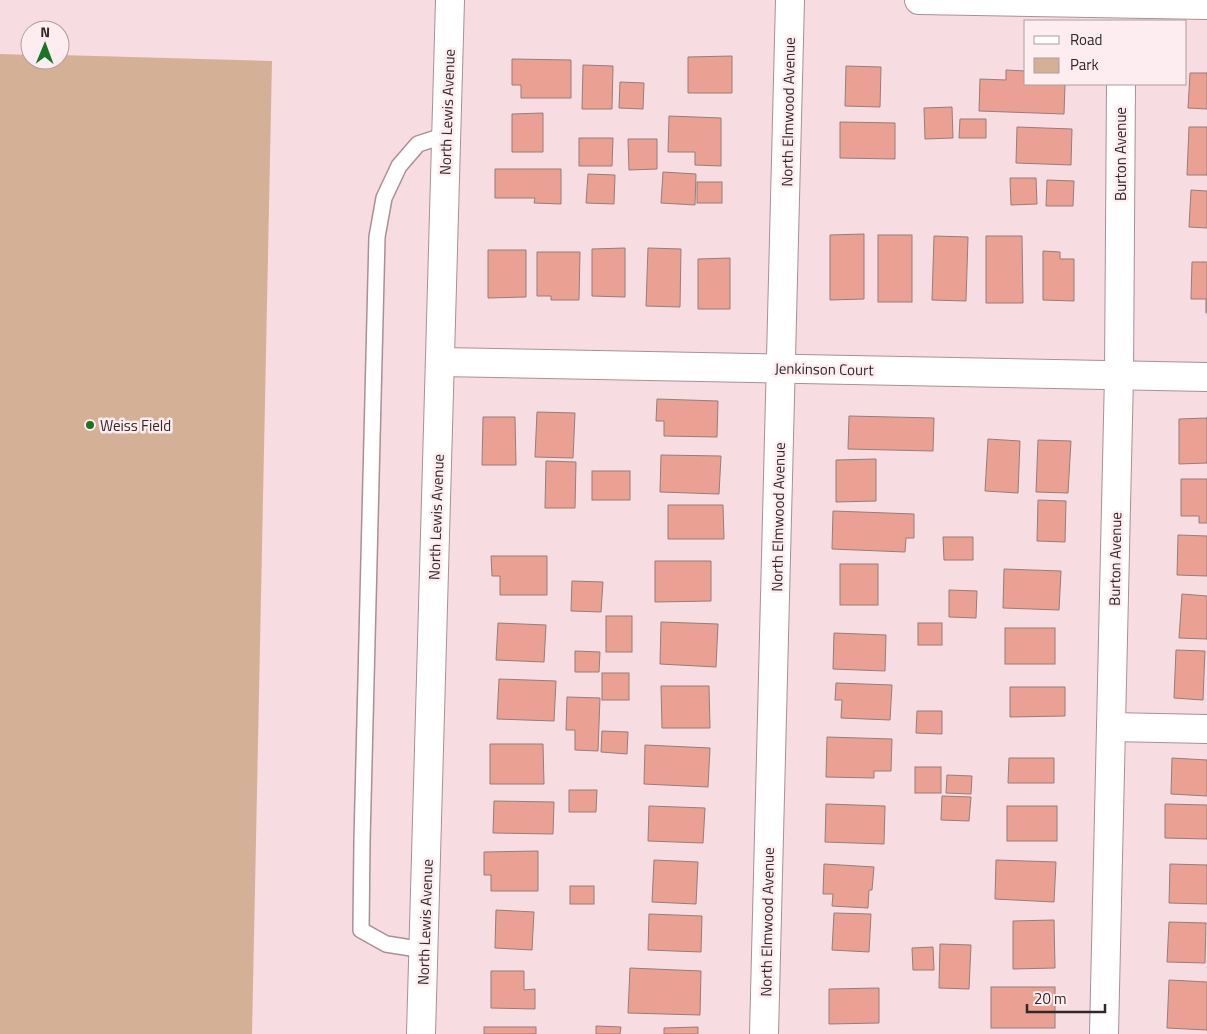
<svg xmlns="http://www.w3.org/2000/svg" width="1207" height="1034" font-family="'Titillium Web',sans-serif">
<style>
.green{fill:#d4b196}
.building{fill:#eaa193;stroke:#967d79}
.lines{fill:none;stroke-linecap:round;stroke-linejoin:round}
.lane-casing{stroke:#a99096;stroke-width:18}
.street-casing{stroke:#a99096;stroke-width:30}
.secondary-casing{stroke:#a99096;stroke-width:30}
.lane{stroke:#fff;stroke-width:15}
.street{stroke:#fff;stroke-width:28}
.secondary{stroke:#fff;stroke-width:28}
.poi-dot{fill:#187523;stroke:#fdecf0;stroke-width:2}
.labels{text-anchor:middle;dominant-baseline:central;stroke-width:5;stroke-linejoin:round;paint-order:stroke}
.street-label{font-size:15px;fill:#32282a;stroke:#fdecf0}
.poi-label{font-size:15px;fill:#32282a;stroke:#fdecf0;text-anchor:start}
</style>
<rect width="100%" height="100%" fill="#f7dce2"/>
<path class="green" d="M0 54 30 55V60H60V55L272 61 252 1034H0Z"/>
<g class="building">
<path d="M732 56V93H688V57Z"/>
<path d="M512 59 571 60V98H521V85H512Z"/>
<path d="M583 65 613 66 612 109H582Z"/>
<path d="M846 66 881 67 880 107 845 106Z"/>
<path d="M1006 70 1026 71V84H1065L1064 114 979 111 980 79 1006 80Z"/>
<path d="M1190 73H1207V109L1188 108Z"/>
<path d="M620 82 644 83 643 109 619 108Z"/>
<path d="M952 107 953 138 925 139 924 108Z"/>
<path d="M543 113V152H512V114Z"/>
<path d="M669 116 721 118V166L695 165V152H668Z"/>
<path d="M960 119H986V138H959Z"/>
<path d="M840 122 895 123V159L840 158Z"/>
<path d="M1017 127 1072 129 1071 165 1016 163Z"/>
<path d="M1189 127H1207V175H1187Z"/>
<path d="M579 138H613L612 166H579Z"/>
<path d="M628 139H657V169L629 170Z"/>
<path d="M495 169H561V204L534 203 535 198H495Z"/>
<path d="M663 172 696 174 695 205 661 203Z"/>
<path d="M588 174 615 175 614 204 586 203Z"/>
<path d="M1010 178H1036L1037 204 1011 205Z"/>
<path d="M1047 180 1074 181 1073 206H1046Z"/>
<rect x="697" y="182" width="25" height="21"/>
<path d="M1191 190 1207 191V228L1189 227Z"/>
<path d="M864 234V299L830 300V235Z"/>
<rect x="878" y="235" width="34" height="67"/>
<path d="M934 236 968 237 966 301 932 300Z"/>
<path d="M986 236H1022L1023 303H986Z"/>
<path d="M625 248V297L592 296V249Z"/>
<path d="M648 248 681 249 680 307 646 306Z"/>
<path d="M488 250H526V297L488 298Z"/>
<path d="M1043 251 1060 252V259H1074V301L1043 300Z"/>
<path d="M537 252H580L579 300H551V296H537Z"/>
<path d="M730 258V309H698V259Z"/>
<path d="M1192 262H1207V313H1206V299H1191Z"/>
<path d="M657 399 718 401 717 437 664 436V421H656Z"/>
<path d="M537 412 575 413 573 458 535 457Z"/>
<path d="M849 416 934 418 933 451 848 449Z"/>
<path d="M483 417H515L516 465H482Z"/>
<path d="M1207 418V463L1179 464V419Z"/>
<path d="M988 439 1020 441 1018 493 985 491Z"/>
<path d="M1038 440 1071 441 1068 493 1036 492Z"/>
<path d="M661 455 721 456 719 494 660 492Z"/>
<path d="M876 459V501L836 502V460Z"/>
<path d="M546 461 576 462 575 508H545Z"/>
<rect x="592" y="471" width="38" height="29"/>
<path d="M1181 479H1207V523H1199V516H1181Z"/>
<path d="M1038 500 1066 501 1065 542 1037 541Z"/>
<path d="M668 505H723L724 539H668Z"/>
<path d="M833 511 914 514V538H906L905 552 832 549Z"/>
<path d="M1178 535 1207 536V576L1177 575Z"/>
<path d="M943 537H973V560H944Z"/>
<path d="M491 556H547V595H500V576H492Z"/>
<path d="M655 561H711V601L655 602Z"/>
<rect x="840" y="564" width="38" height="41"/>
<path d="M1004 569 1061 571 1059 610 1003 608Z"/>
<path d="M572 581 603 582 601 612 571 611Z"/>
<path d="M949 590 977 591 976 618 949 617Z"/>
<path d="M1182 594 1207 596V639L1179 638Z"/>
<rect x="606" y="616" width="26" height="36"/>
<path d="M661 622 718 624 716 667 660 664Z"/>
<path d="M498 623 546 625 544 662 496 660Z"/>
<rect x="918" y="623" width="24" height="22"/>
<rect x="1005" y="628" width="50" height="36"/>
<path d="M834 633 886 635 885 671 833 669Z"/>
<path d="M1176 650 1205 651 1203 700 1174 698Z"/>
<path d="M575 651 600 652 599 672H575Z"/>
<rect x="602" y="673" width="27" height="27"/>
<path d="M499 679 556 681 554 721 497 719Z"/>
<path d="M836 683 892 685 890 720 841 718 842 700H835Z"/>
<path d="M661 686H709L710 728H662Z"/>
<path d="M1010 687H1065V716L1010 717Z"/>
<path d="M567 697 600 698 598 751 575 750V730H566Z"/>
<path d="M917 711H942V734L916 733Z"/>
<path d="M602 731 628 732 627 754 601 752Z"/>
<path d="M827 737 892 739 891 771H874V778L826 777Z"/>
<path d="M490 744H543L544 784H490Z"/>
<path d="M645 745 710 748 708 787 644 784Z"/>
<path d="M1009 758H1054V783H1008Z"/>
<path d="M1172 758 1207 760V796L1171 794Z"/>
<rect x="915" y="767" width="26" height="26"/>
<path d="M947 775 972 776 971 794 946 793Z"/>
<path d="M569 790H597L596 812H569Z"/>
<path d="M942 796 971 797 969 821 941 820Z"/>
<path d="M494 801 554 802 553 834 493 833Z"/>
<path d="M826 804 885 806 884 844 825 842Z"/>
<path d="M1165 804 1207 805V839L1165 838Z"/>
<path d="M649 806 705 808 703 843 648 841Z"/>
<rect x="1007" y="806" width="50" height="35"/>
<path d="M538 851V891H491V875H484V852Z"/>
<path d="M654 860 698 862 696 904 652 902Z"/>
<path d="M996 860 1056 862 1054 902 995 899Z"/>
<path d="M824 864 874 867 872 890H869L868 908 832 906 833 894H823Z"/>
<path d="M1170 864 1207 865V904L1169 903Z"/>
<rect x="570" y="886" width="24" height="18"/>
<path d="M496 910 534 912 532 950 495 948Z"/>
<path d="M834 913 871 914 869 952 832 950Z"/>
<path d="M649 914 702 916 701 952 648 950Z"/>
<path d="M1054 920 1055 968 1013 969V921Z"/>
<path d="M1169 922 1206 923 1205 963 1167 962Z"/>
<path d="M940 944 971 945 969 989 939 988Z"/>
<path d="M933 947 934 970H913L912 948Z"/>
<path d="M630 968 701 971 700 1015 628 1013Z"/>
<path d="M491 971H524V990L535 989V1009L491 1008Z"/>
<path d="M1169 980 1207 982V1030L1167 1028Z"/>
<rect x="991" y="987" width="64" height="41"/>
<path d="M879 988V1023L829 1024V989Z"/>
<path d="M596 1026 621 1027 620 1034H596Z"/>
<rect x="484" y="1027" width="52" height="7"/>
<path d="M698 1027V1034H664V1028Z"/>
</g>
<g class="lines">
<defs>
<path id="lane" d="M424 950 386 944 361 930 362 841 377 237 384 198 399 166 418 144 446 135"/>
<g id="street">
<path d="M919 0 1207 5"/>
<path d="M440 362 1207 377"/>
<path d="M1111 727 1207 729"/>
<path d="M764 1034 790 0"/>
<path d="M1104 1034 1119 375 1121 84"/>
</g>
<path id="secondary" d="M421 1034 450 0"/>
</defs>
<use href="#lane" class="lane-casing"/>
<use href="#street" class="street-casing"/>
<use href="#secondary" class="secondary-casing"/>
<use href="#lane" class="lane"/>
<use href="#street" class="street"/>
<use href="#secondary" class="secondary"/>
</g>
<circle class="poi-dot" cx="90" cy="425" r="5"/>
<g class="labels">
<g class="street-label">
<text transform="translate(447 112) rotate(-88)">North Lewis Avenue</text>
<text transform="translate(788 112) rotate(-89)">North Elmwood Avenue</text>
<text transform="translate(1120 154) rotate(-90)">Burton Avenue</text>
<text transform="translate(824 369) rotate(1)">Jenkinson Court</text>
<text transform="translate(436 517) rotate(-88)">North Lewis Avenue</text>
<text transform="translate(778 517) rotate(-89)">North Elmwood Avenue</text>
<text transform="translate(1115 559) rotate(-89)">Burton Avenue</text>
<text transform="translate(425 922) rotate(-88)">North Lewis Avenue</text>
<text transform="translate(767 922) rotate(-89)">North Elmwood Avenue</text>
</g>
<g class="poi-label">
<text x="100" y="425">Weiss Field</text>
</g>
</g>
<rect x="1024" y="20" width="162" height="65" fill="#fdecf0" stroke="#ac9ea1"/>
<rect x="1034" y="36" width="25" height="8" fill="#ffffff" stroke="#ac9ea1"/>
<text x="1070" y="45" font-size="15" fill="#32282a">Road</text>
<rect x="1034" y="58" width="25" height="15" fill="#d4b196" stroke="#ac9ea1"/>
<text x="1070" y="70" font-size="15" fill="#32282a">Park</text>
<g transform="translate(45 45) rotate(1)"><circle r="24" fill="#fdecf0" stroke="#ac9ea1"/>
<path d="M0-4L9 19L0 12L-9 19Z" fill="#187523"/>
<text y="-8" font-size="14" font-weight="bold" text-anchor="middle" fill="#32282a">N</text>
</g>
<path d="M1027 1004v8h78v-8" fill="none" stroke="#32282a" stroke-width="2.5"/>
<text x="1034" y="1004" font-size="15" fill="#32282a" stroke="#fdecf0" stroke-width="4" paint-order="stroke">20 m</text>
</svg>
